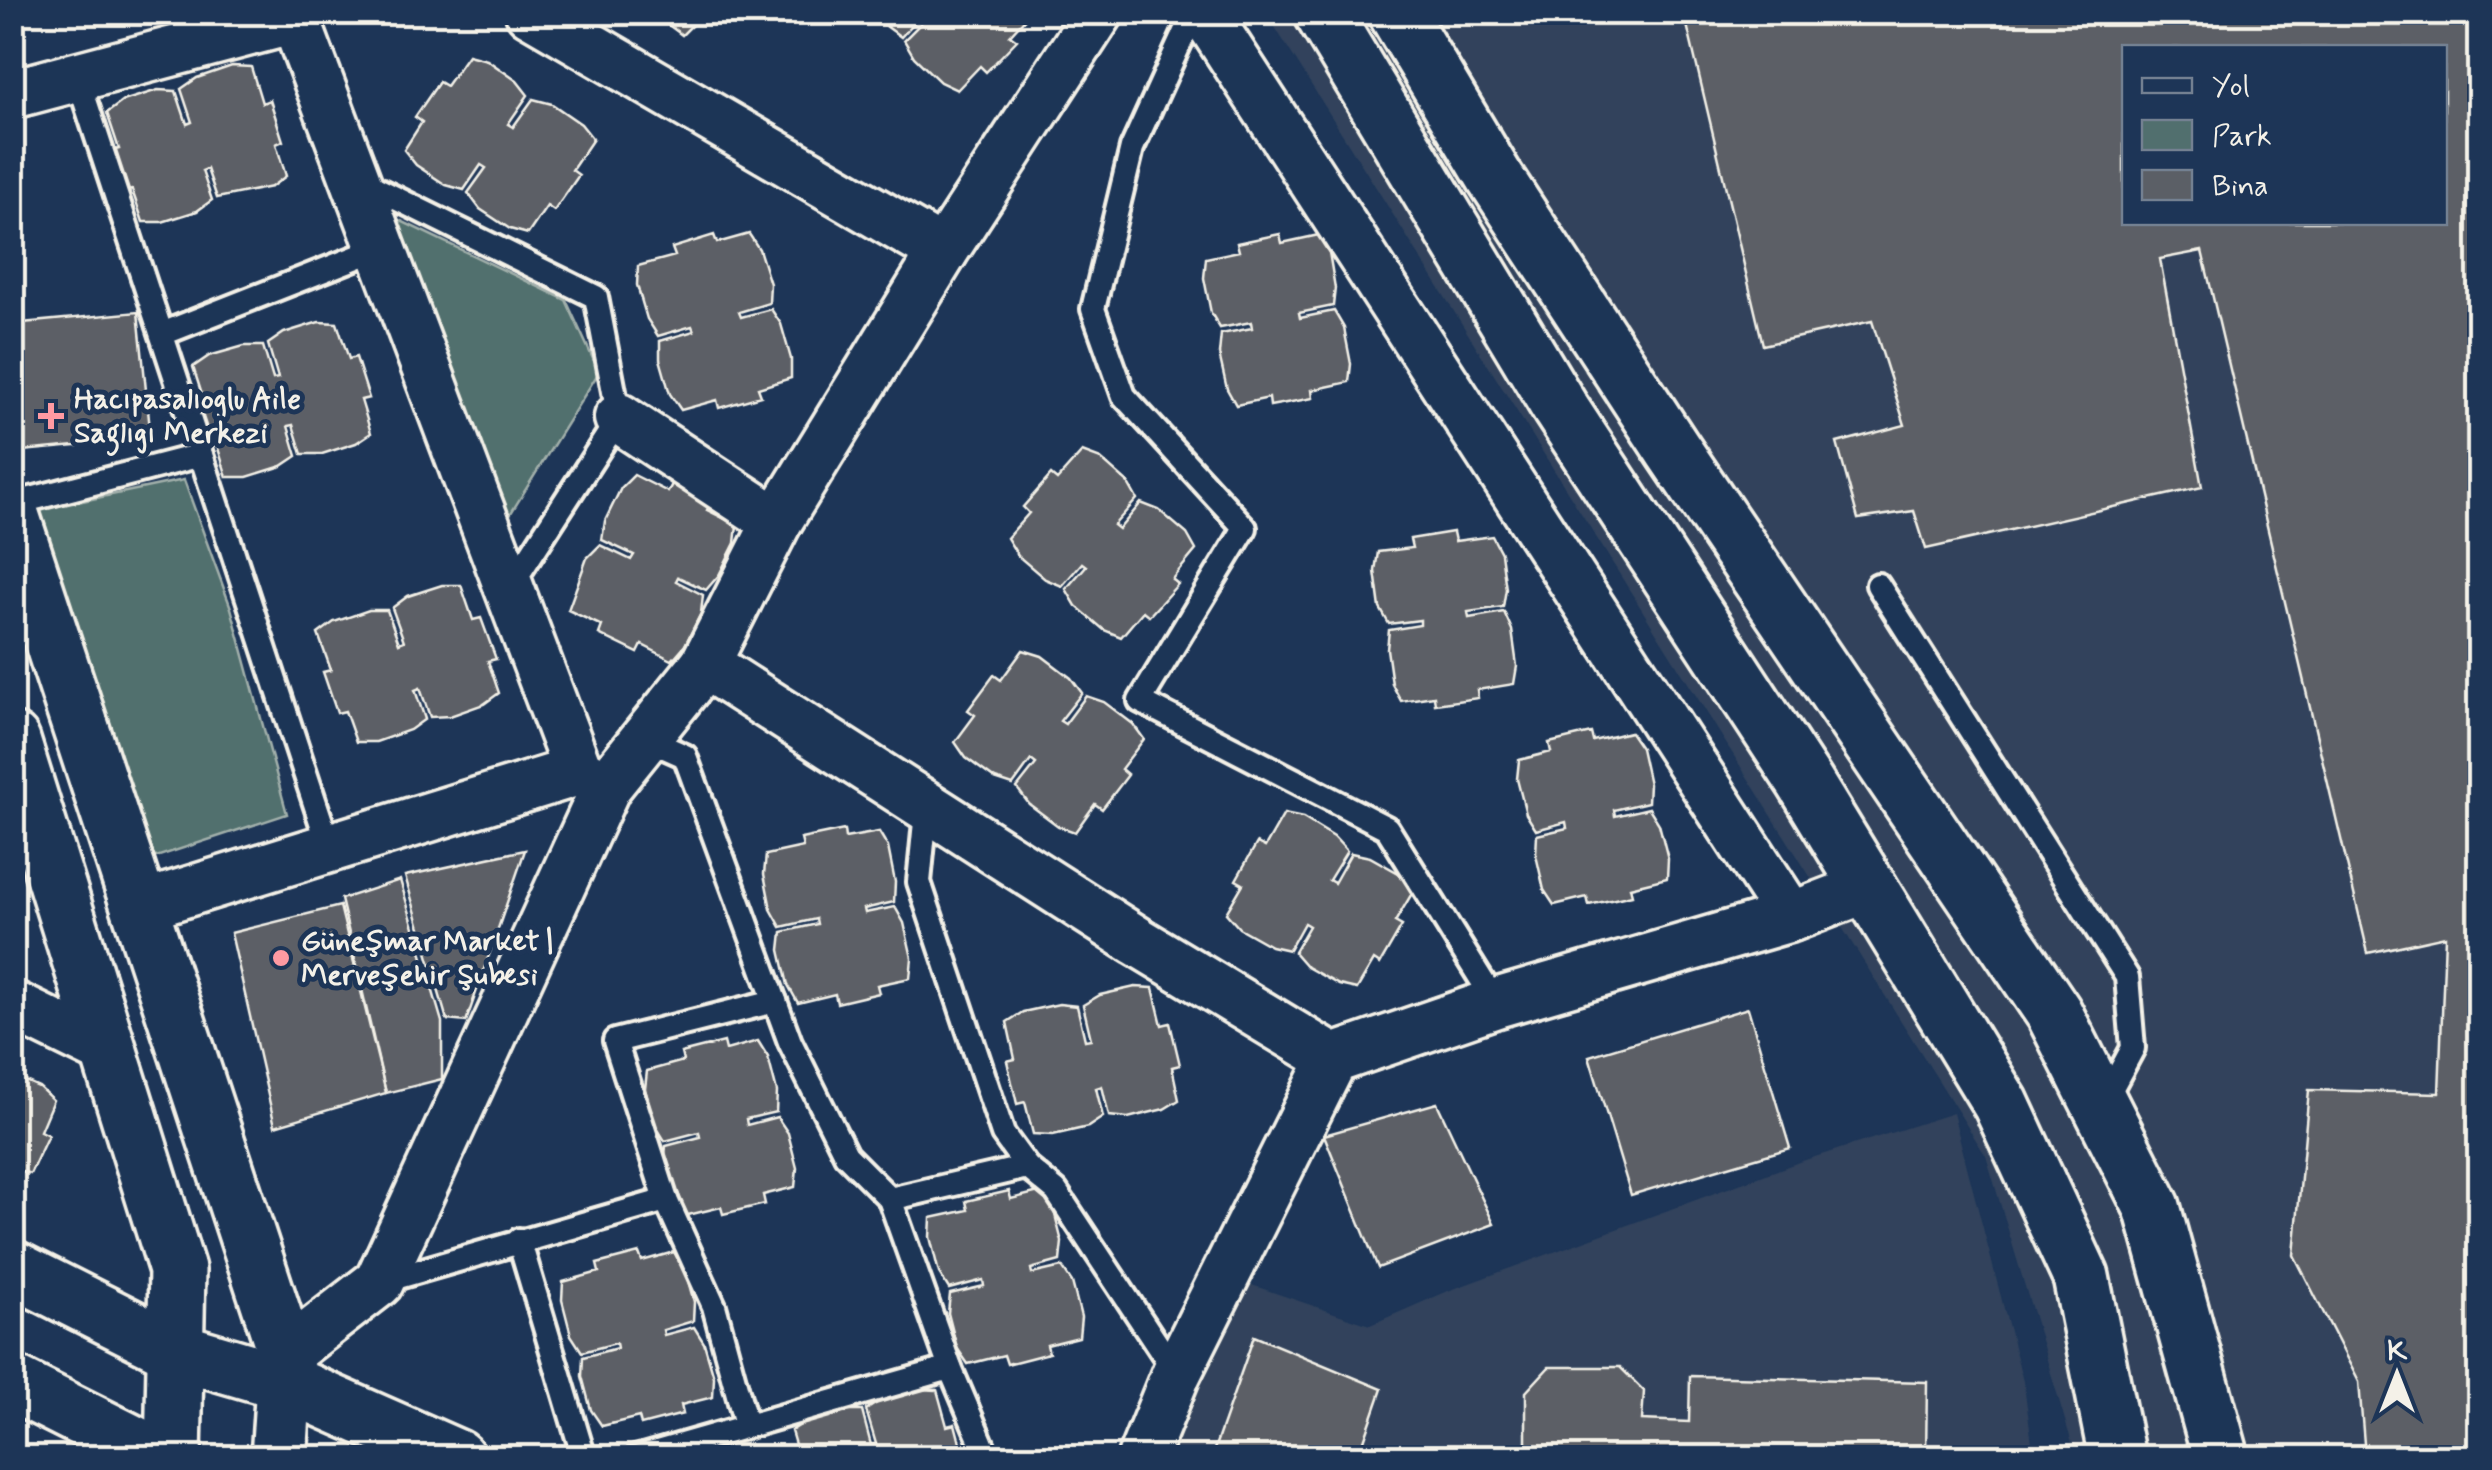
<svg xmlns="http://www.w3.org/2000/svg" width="2492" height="1470" font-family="Mynerve,sans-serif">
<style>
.built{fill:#30425c;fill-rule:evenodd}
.green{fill:#516f6e;stroke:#a2b0ab;stroke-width:2.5}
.building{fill:#5b5f66;stroke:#f4f1e8;stroke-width:2.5;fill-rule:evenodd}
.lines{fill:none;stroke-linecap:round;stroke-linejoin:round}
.lane-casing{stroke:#f4f1e8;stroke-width:30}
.street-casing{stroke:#f4f1e8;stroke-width:55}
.secondary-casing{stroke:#f4f1e8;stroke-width:62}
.lane{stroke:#1d3557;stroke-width:22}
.street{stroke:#1d3557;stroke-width:48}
.secondary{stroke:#1d3557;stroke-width:55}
.poi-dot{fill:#ff9aa2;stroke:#1d3557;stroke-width:4}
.labels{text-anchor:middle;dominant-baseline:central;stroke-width:10;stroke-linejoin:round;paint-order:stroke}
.poi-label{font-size:30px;font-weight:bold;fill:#f4f1e8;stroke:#1d3557;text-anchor:start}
</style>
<rect width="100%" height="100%" fill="#1d3557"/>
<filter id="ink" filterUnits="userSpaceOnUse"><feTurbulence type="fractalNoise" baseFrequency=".01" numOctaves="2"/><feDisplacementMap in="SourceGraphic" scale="20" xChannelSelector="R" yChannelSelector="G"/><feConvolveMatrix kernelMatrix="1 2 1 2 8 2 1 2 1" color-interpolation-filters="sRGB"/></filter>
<g filter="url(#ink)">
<g class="built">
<path d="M1266 13H2479V1457H2076L1986 1156ZM2124 48H2444V222H2124Z"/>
<path d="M1953 1113 2024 1385 2034 1457 1171 1458 1234 1279 1370 1325 1448 1291 1799 1162Z"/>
</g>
<g class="green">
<path d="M376 209 566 300 599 372 501 529Z"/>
<path d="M184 480 231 608 287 814 144 861 29 512Z"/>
</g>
<g class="building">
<path d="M651 12H705L682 35Z"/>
<path d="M867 12H1031L1010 35 1017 40 986 72 980 66 957 90 940 82 914 57 904 40 926 18 922 14 901 37Z"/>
<path d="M1684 12H2480V1454L2365 1456 2359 1382 2294 1255 2309 1090 2439 1093 2445 936 2368 953 2202 251 2160 259 2202 487 1926 549 1914 511 1858 519 1837 443 1905 425 1872 321 1763 345ZM2124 48H2444V222H2124Z"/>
<path d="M468 55 487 60 517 81 528 95 508 124 513 127 533 99 552 104 581 124 593 139 572 170 579 175 554 211 547 206 528 234 510 229 480 209 468 193 486 168 481 165 464 190 446 185 416 165 404 150 422 122 415 117 439 82 446 86Z"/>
<path d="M232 66 251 67 262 103 270 100 283 141 276 144 286 176 271 187 217 198 207 169 202 171 212 200 197 211 162 222H143L132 190 124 192 111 151 119 149 107 113 123 101 158 90 176 91 187 124 192 122 181 89 197 78Z"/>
<path d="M749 234 759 249 770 284 769 303 739 312 741 317 771 309 781 324 791 359V378L758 388 761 396 719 408 717 400 681 410 670 394 660 359V341L694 331 692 326 658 336 647 319 637 285 638 266 675 256 672 248 714 235 717 243Z"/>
<path d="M1280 234 1282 243 1319 235 1329 252 1335 288 1333 306 1299 313 1300 318 1334 311 1344 328 1351 364 1349 382 1312 390 1313 398 1270 406 1269 398 1236 405 1227 389 1219 354 1221 334 1252 328 1251 322 1220 328 1211 313 1204 278 1206 258 1239 251 1237 243Z"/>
<path d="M138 312 151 439 12 452V324Z"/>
<path d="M319 322 337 323 349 359 356 357 369 398 361 400 371 433 356 443 322 454H302L293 425 288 426 297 456 282 466 247 477H227L217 445 209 447 196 406 205 404 193 367 209 356 244 346H263L273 379 278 378 268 344 284 333Z"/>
<path d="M1082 452 1101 459 1128 483 1137 499 1114 525 1119 529 1141 503 1159 510 1187 534 1196 550 1172 579 1178 584 1149 616 1143 611 1121 637 1104 630 1076 606 1066 589 1086 566 1082 563 1062 586 1045 579 1018 556 1007 538 1029 513 1023 507 1051 475 1057 480Z"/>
<path d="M634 475 668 492 672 484 711 503 707 510 737 525 735 543 719 575 706 590 678 577 676 581 703 595 701 613 685 645 672 660 642 645 638 653 599 634 602 626 568 610 587 558 600 545 631 560 634 555 602 540 605 521 621 488Z"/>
<path d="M1453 532 1455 541 1492 536 1501 553 1506 589 1503 607 1468 612 1469 618 1504 612 1512 630 1517 666 1514 684 1477 690 1478 698 1435 704 1434 696 1401 701 1392 684 1387 649 1389 630 1420 625V620L1389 624 1380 608 1375 571 1378 552 1412 548 1410 539Z"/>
<path d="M442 585H461L473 620 481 618 496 659 488 661 499 693 484 704 450 716 430 717 420 688 415 690 425 719 410 730 376 742H356L345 711 337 713 323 672 331 670 318 634 334 622 369 610H387L399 643 404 641 392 608 408 596Z"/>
<path d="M1023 650 1042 656 1071 678 1082 693 1060 721 1065 724 1086 696 1104 702 1133 724 1144 739 1121 769 1128 775 1102 809 1095 804 1075 832 1058 826 1029 804 1017 788 1036 764 1031 760 1013 785 995 779 966 758 955 742 975 715 968 710 994 675 1001 680Z"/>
<path d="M1630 732 1641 748 1649 784 1648 802 1614 810 1615 816 1649 808 1659 824 1668 859 1667 878 1630 887 1632 895 1589 905 1587 897 1554 905 1544 890 1536 855 1537 835 1567 828 1566 822 1536 830 1526 814 1517 779 1519 760 1551 752 1549 743 1591 733 1593 741Z"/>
<path d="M1284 814 1303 818 1334 837 1347 851 1329 880 1334 883 1351 853 1370 857 1402 875 1414 890 1395 922 1402 926 1380 964 1374 960 1357 989 1339 985 1307 967 1294 952 1309 926 1304 923 1289 950 1271 946 1239 928 1226 913 1243 884 1236 880 1257 843 1265 847Z"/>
<path d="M844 830 845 838 879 832 888 847 895 882 894 902 864 909 865 913 895 907 904 923 912 958 910 978 877 985 879 993 837 1003 835 994 798 1003 788 985 780 950 782 932 817 924 816 919 781 927 771 909 764 874 766 855 803 847 801 839Z"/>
<path d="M525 850 466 1022 447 1020 405 876Z"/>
<path d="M400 880 442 1022V1079L386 1093 341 899Z"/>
<path d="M340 906 386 1093 275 1126 231 933Z"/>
<path d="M1135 987 1153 988 1162 1025 1170 1023 1180 1065 1172 1067 1179 1100 1164 1109 1128 1118 1109 1116 1102 1086 1096 1088 1103 1117 1088 1127 1053 1135 1033 1134 1025 1102 1017 1104 1007 1061 1015 1059 1007 1022 1023 1012 1059 1004 1077 1006 1085 1040 1091 1039 1083 1005 1100 995Z"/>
<path d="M1748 1008 1790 1148 1631 1195 1589 1056Z"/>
<path d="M758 1041 768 1057 777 1092 776 1112 746 1119 747 1125 777 1117 788 1133 797 1168 795 1187 763 1195 765 1204 723 1214 721 1207 684 1216 664 1164 666 1146 700 1137 699 1132 665 1141 654 1123 645 1089 647 1071 683 1061 681 1053 724 1042 726 1050Z"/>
<path d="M12 1075 39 1087 53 1100 40 1131 48 1135 30 1174 22 1171 12 1193Z"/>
<path d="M1437 1103 1494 1224 1378 1268 1324 1135Z"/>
<path d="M1009 1191 1011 1199 1043 1191 1053 1207 1062 1242 1060 1261 1031 1269 1032 1274 1062 1267 1072 1282 1081 1317 1079 1337 1047 1345 1049 1353 1007 1364 1004 1355 968 1364 957 1348 948 1313 950 1294 984 1286 983 1280 949 1289 939 1273 930 1237 931 1218 968 1210 966 1201Z"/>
<path d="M674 1252 684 1267 694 1302 693 1321 663 1330 664 1335 694 1327 704 1343 714 1377 713 1397 681 1405 683 1414 641 1425 639 1417 602 1426 591 1410 582 1376 583 1357 617 1348 616 1343 582 1352 571 1335 562 1300 563 1282 599 1272 597 1264 639 1253 642 1261Z"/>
<path d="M1254 1336 1382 1389 1358 1458H1211Z"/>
<path d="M1549 1367H1620L1644 1391 1642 1420 1689 1422 1690 1376 1927 1382 1926 1458H1526V1392Z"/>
<path d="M918 1389 937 1390 947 1426 955 1424 964 1458H799L791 1431 808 1420 843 1411H862L871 1445 876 1444 866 1410 883 1399Z"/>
</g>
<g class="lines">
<defs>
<g id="lane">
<path d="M1194 12 1132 148 1093 309 1124 396 1245 528 1140 701 1387 828 1496 1003"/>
<path d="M77 76 329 846"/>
<path d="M361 181 596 297 619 418 510 587"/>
<path d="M162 334 380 248"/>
<path d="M12 504 201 455"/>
<path d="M1878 585 2127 977 2133 1048 2103 1104"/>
<path d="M642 737 685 756 790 1042 846 1155 890 1199 950 1368 988 1458"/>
<path d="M927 802 919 882 1003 1134 1027 1167"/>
<path d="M890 1199 1027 1167 1056 1191 1176 1373"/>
<path d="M519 1240 584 1458"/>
<path d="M381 1282 666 1200"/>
<path d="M746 1424 714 1306 666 1200 615 1041 775 1001"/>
<path d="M636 1458 950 1368"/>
</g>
<g id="street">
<path d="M530 12 943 252"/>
<path d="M1204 12 1791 917"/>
<path d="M295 19 578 771 606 787"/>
<path d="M12 94 295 19 299 12"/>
<path d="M619 418 777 522"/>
<path d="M705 664 1137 941 1333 1059"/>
<path d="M138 907 578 771"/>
<path d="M12 1005 110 1053"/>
<path d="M286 1354 379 1282 606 787 705 664 777 522 943 252 1099 12"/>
<path d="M1142 1458 1176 1374 1333 1059 1496 1003 1791 917 1869 887"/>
</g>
<g id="secondary">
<path d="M1322 12 1560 408 1804 781 2001 1104 2081 1277 2117 1458"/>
<path d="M1396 12 1494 176 1673 450 2054 1013 2152 1207 2221 1458"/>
<path d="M12 518 286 1354 279 1458"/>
<path d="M12 741 177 1270 173 1458"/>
<path d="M12 1268 175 1350 284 1382 457 1458"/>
<path d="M12 1383 162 1458"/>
</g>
</defs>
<use href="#lane" class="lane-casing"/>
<use href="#street" class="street-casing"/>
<use href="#secondary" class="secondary-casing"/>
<use href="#lane" class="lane"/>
<use href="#street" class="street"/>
<use href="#secondary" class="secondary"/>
</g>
</g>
<g class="poi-dot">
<path d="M46 401h10v10h10v10h-10v10h-10v-10h-10v-10h10z"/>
<circle cx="281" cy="958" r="10"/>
</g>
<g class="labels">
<g class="poi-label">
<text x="74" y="399">Hacıpasalıoglu Aile<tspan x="74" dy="34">Saglıgı Merkezi</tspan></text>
<text x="301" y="941">Güneşmar Market |<tspan x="301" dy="34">Merveşehir Şubesi</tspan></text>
</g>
</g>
<rect width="2492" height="1470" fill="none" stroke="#1d3557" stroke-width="50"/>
<rect x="25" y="25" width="2442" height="1420" fill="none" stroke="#f4f1e8" stroke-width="4" filter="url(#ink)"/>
<rect x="2122" y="45" width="325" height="180" fill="#1d3557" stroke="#738091" stroke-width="2.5"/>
<rect x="2142" y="78" width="50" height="15" fill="#1d3557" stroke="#738091" stroke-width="2.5"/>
<text x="2212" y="95" font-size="30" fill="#f4f1e8">Yol</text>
<rect x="2142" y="120" width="50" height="30" fill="#516f6e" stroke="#738091" stroke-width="2.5"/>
<text x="2212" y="145" font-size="30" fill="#f4f1e8">Park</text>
<rect x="2142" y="170" width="50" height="30" fill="#5b5f66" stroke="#738091" stroke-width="2.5"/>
<text x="2212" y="195" font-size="30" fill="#f4f1e8">Bina</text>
<g transform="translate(2397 1375)" stroke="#1d3557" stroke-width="8" paint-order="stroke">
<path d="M0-8L18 38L0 25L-18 38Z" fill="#f4f1e8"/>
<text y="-15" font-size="28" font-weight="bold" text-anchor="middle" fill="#f4f1e8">K</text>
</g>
</svg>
